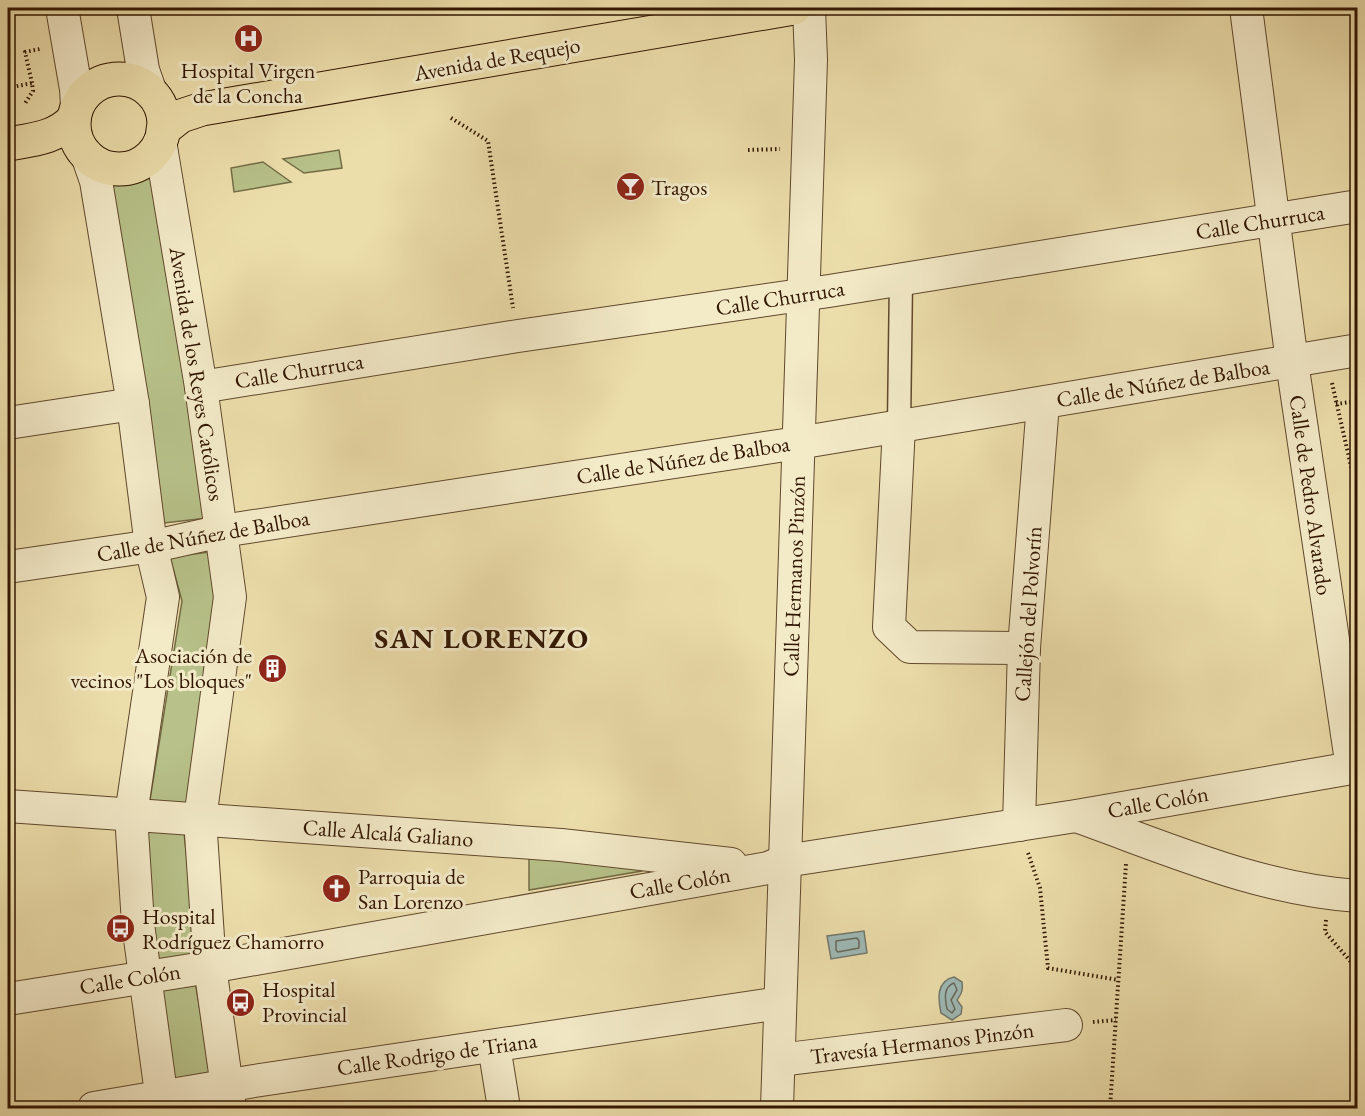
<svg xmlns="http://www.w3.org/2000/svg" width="1365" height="1116" font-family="'EB Garamond',serif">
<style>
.green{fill:#b7c189;stroke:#746c45;stroke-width:1.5}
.water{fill:#9eb9b5;stroke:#72786d;stroke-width:1.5}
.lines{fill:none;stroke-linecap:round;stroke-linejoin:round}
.shore{stroke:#68685b;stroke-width:1.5}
.pedestrian-casing{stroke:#60482c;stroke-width:25}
.minor-casing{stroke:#60482c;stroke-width:34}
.trunk-casing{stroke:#311601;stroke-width:35}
.path{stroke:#311601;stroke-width:4;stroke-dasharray:1.5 3;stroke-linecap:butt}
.pedestrian{stroke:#f3eac8;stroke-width:22}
.minor{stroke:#f3eac8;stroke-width:32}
.trunk{stroke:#ecdeab;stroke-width:33}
.labels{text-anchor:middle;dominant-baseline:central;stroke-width:6;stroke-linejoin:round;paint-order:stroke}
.street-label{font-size:22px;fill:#311601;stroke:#f3eac8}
.poi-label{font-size:22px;fill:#311601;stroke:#f3eac8;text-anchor:start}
.district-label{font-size:28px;font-weight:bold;letter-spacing:1.5px;fill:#311601;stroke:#f3eac8}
</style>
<rect width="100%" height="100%" fill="#ecdeab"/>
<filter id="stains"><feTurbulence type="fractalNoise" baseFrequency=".00333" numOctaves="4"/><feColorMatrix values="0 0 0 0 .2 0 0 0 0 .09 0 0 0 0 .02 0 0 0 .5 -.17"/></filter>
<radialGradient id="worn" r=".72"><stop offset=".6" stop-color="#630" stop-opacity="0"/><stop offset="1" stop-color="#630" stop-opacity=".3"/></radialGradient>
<g class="green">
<path d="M339 150 342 168 304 173 283 159Z"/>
<path d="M149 161 207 518 164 523 104 169Z"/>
<path d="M263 162 291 182 234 192 231 168Z"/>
<path d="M210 552 218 597 190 807 150 800 182 601 170 557Z"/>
<path d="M144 830 184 833 198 957 156 961Z"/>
<path d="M529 851 642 862V871L529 890Z"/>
<path d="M195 981 211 1076 172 1081 159 987Z"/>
</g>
<g class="water">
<path d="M864 931 867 953 831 959 827 936Z"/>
<path d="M954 977 962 982C963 990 962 993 957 1000L962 1007 961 1014 952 1020 941 1013C938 999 936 981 954 977Z"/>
</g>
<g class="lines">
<g class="shore">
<path d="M857 938 859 941V948L838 952 836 950V941Z"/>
<path d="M954 983 957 990 951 1000 955 1009 952 1013 947 1009C945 999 943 987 954 983Z"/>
</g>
<defs>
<path id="pedestrian" d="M899 426 901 279"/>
<g id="minor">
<path d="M62 8 76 89 77 106"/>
<path d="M133 8 143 70 151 93"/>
<path d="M160 141 201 387 230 597 200 819 210 967 230 1108"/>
<path d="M87 155 96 181 133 404 151 546 163 597 131 815 138 924 163 1108"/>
<path d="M201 387 518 336 829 291 1358 206"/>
<path d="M8 423 133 404"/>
<path d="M899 426 889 627 910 647 1024 648"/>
<path d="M8 567 159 545 222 531 798 443 1358 350"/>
<path d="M8 806 561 845 731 864"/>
<path d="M1079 817C1169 849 1261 890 1358 896"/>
<path d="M1019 825 1024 648 1043 403"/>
<path d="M8 999 210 967 768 868 785 861 1076 816 1352 768 1292 362 1246 8"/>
<path d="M494 1046 504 1108"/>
<path d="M779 1060 1066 1025"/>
<path d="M94 1108 254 1081 780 1003"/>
<path d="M777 1108 811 60 809 8"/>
</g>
<g id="trunk">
<circle cx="119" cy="124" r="45"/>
<path d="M163 130 181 116 202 109 794 8"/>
<path d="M8 144C31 140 58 138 74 118"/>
</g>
</defs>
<use href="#pedestrian" class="pedestrian-casing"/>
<use href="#minor" class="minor-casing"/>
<use href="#trunk" class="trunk-casing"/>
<g class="path">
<path d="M32 83 25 52 40 49"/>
<path d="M8 88 32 83 33 91 24 105"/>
<path d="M451 118 488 141 513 308"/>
<path d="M748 150 780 149"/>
<path d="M1332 383 1358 497"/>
<path d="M1336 404 1358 401"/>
<path d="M1028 853 1040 888 1048 968 1118 980"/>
<path d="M1326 920 1325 932 1358 970"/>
<path d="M1093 1022 1116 1020"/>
<path d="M1110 1108 1126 864"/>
</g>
<use href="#pedestrian" class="pedestrian"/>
<use href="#minor" class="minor"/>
<use href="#trunk" class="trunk"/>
</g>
<defs>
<symbol id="hospital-disc" viewBox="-11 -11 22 22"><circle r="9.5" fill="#8f2418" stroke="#f3eac8"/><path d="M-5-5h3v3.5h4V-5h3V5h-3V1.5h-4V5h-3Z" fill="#fff"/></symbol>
<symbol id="bar-disc" viewBox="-11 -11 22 22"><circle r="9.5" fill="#8f2418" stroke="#f3eac8"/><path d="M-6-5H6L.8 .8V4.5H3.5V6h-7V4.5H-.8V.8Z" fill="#fff"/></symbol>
<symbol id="building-disc" viewBox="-11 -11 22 22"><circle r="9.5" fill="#8f2418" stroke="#f3eac8"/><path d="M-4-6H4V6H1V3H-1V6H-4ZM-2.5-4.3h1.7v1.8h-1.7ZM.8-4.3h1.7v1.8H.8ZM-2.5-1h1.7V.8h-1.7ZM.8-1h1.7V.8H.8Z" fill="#fff"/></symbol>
<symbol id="church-disc" viewBox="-11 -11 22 22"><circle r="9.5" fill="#8f2418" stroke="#f3eac8"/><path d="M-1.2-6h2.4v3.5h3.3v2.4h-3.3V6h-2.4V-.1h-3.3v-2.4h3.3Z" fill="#fff"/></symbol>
<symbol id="bus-disc" viewBox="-11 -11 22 22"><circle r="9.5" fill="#8f2418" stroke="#f3eac8"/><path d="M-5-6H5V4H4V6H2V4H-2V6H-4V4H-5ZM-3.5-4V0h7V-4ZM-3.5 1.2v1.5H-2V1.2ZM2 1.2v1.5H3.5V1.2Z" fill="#fff"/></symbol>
</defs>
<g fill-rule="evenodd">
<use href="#hospital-disc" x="232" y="22" width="33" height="33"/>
<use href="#bar-disc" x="614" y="170" width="33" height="33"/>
<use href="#building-disc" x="256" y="652" width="33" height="33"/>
<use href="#church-disc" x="320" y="872" width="33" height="33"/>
<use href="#bus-disc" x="104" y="912" width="33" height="33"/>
<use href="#bus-disc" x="224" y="986" width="33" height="33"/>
</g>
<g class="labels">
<g class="street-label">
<text transform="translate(497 59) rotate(-10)">Avenida de Requejo</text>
<text transform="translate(1260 222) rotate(-9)">Calle Churruca</text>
<text transform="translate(780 298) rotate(-9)">Calle Churruca</text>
<text transform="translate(299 371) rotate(-9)">Calle Churruca</text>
<text transform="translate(197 374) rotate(81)">Avenida de los Reyes Católicos</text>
<text transform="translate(1163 383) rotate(-9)">Calle de Núñez de Balboa</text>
<text transform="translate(683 460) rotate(-9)">Calle de Núñez de Balboa</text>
<text transform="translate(1311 495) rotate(82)">Calle de Pedro Alvarado</text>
<text transform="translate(203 536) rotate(-10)">Calle de Núñez de Balboa</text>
<text transform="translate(794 576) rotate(-88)">Calle Hermanos Pinzón</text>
<text transform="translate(1028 614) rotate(-86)">Callejón del Polvorín</text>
<text transform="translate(1158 802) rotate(-10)">Calle Colón</text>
<text transform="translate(388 833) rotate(4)">Calle Alcalá Galiano</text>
<text transform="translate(680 883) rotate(-10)">Calle Colón</text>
<text transform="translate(130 979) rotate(-9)">Calle Colón</text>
<text transform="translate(922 1043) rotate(-7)">Travesía Hermanos Pinzón</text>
<text transform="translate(437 1054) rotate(-8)">Calle Rodrigo de Triana</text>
</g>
<g class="poi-label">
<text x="248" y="70" text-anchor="middle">Hospital Virgen<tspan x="248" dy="25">de la Concha</tspan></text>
<text x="651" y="187">Tragos</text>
<text x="252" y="655" text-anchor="end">Asociación de<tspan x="252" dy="25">vecinos "Los bloques"</tspan></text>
<text x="358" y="876">Parroquia de<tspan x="358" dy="25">San Lorenzo</tspan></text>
<text x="142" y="916">Hospital<tspan x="142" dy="25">Rodríguez Chamorro</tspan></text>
<text x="262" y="989">Hospital<tspan x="262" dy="25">Provincial</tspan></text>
</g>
<g class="district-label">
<text x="482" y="638">SAN LORENZO</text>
</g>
</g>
<rect width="1365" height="1116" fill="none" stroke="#ecdeab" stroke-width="30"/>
<rect x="9" y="9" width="1347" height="1098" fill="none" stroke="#311601" stroke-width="3"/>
<rect x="15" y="15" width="1335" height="1086" fill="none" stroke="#311601" stroke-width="1.5"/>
<rect width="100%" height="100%" filter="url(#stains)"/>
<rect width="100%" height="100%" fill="url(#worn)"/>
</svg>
